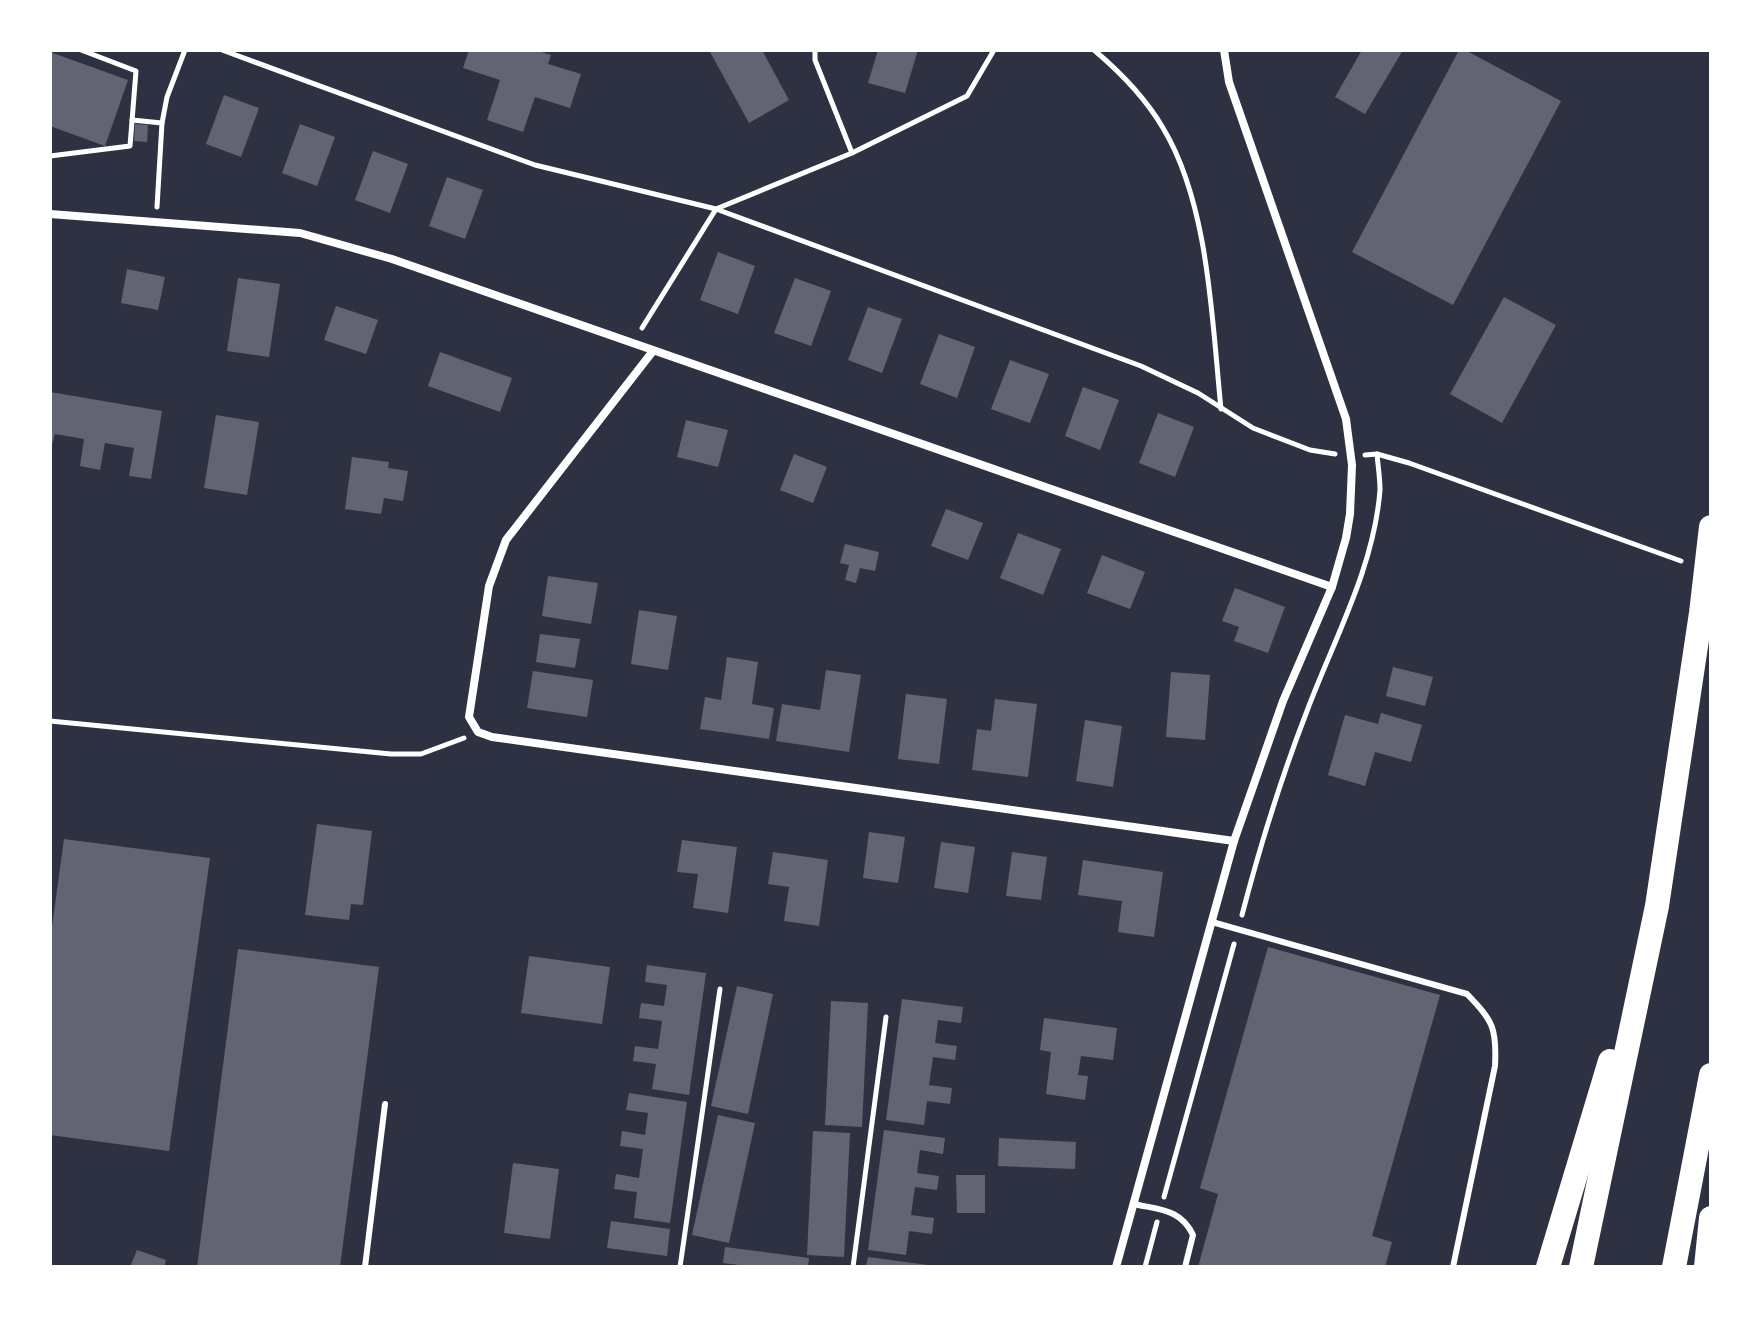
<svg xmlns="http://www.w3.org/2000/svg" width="1761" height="1317" font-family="Manrope,sans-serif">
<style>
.building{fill:#626471}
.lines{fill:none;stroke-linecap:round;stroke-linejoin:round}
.path{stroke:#fff;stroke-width:5}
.service{stroke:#fff;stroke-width:6}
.minor{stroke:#fff;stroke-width:8}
.motorway{stroke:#fff;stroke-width:24}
</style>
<rect width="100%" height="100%" fill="#2d3142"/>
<g class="building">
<path d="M469 50H535L551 55 548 64 581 74 570 108 535 97 523 132 487 120 500 80 463 68Z"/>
<path d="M709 50H762L789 100 749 123Z"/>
<path d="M878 50H918L905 93 868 83Z"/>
<path d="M1362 50H1403L1365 114 1335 97Z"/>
<path d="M1459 50H1465L1561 101 1453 305 1352 252Z"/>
<path d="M50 52 128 80 105 146 50 126Z"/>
<path d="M224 95 259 108 241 157 206 144Z"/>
<path d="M135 124 148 125 147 142 134 141Z"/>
<path d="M300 124 335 137 317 186 282 173Z"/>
<path d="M373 151 408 164 390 213 355 200Z"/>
<path d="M447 177 483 190 465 239 429 226Z"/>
<path d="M718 252 755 266 738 314 700 300Z"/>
<path d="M127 269 165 277 158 310 121 303Z"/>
<path d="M238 278 280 284 269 357 227 351Z"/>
<path d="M795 278 831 291 811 346 774 333Z"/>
<path d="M1504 297 1556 325 1502 423 1450 394Z"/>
<path d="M336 306 378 320 366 354 324 340Z"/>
<path d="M868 307 902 319 882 373 848 360Z"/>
<path d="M939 334 975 347 957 398 920 384Z"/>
<path d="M440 352 512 378 500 412 428 386Z"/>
<path d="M1010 360 1049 374 1030 423 991 409Z"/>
<path d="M1083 387 1119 400 1100 450 1065 436Z"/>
<path d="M50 392 162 411 151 479 129 476 134 448 105 443 100 470 80 466 84 439 55 434 50 452Z"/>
<path d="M1158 413 1194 427 1175 477 1139 463Z"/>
<path d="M216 415 259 422 247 495 204 488Z"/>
<path d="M686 420 728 430 718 467 677 457Z"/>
<path d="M794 454 827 467 813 503 780 490Z"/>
<path d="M352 457 389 462 388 468 408 471 403 501 384 498 381 514 345 509Z"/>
<path d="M946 509 983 523 968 560 931 546Z"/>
<path d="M1018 533 1061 549 1043 595 1000 578Z"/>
<path d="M845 544 879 552 875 571 860 568 856 583 845 580 849 565 840 563Z"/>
<path d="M1102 555 1145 572 1130 609 1087 593Z"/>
<path d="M548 576 598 583 591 624 542 616Z"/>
<path d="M1235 588 1285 607 1268 653 1234 641 1239 627 1222 621Z"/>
<path d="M639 610 677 616 668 670 631 664Z"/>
<path d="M540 634 580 639 575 668 536 662Z"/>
<path d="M727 657 758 662 752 704 774 708 769 739 700 729 705 697 721 700Z"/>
<path d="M1393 667 1433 677 1425 706 1386 696Z"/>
<path d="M826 670 861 675 849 752 776 741 782 704 820 710Z"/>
<path d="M533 671 593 680 587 717 527 708Z"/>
<path d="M1171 672 1210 675 1205 740 1166 737Z"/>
<path d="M906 694 947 699 939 764 898 759Z"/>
<path d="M995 699 1037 704 1028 777 972 770 977 729 991 731Z"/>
<path d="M1381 713 1422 725 1411 762 1375 752 1365 786 1328 775 1345 715 1378 724Z"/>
<path d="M1085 720 1122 726 1113 787 1076 781Z"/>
<path d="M317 824 372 831 363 905 351 904 349 920 305 915Z"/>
<path d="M869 832 905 837 898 883 863 878Z"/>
<path d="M64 839 210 858 169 1151 50 1135V941Z"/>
<path d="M682 840 737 847 728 913 693 908 698 874 677 872Z"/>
<path d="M941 842 975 847 968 893 934 888Z"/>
<path d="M773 852 828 860 819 926 784 921 789 887 768 884Z"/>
<path d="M1012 852 1047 857 1041 900 1006 896Z"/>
<path d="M1083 860 1163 872 1154 937 1118 932 1122 901 1078 895Z"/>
<path d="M1268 947 1440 995 1372 1236 1392 1242 1385 1267H1198L1218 1194 1200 1188Z"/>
<path d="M238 949 379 967 340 1267H197Z"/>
<path d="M529 956 610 967 602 1024 521 1013Z"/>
<path d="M647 965 706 973 689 1095 652 1089 656 1064 633 1061 635 1046 658 1049 662 1021 639 1018 641 1003 664 1006 667 985 645 982Z"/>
<path d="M737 986 773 994 748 1114 711 1106Z"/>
<path d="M902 999 963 1007 961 1023 938 1020 935 1043 957 1046 955 1060 933 1057 929 1085 952 1088 950 1104 927 1101 924 1125 886 1120Z"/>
<path d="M831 1001 868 1003 862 1127 825 1125Z"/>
<path d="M1044 1018 1117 1028 1113 1060 1081 1056 1078 1075 1088 1076 1085 1100 1046 1094 1051 1052 1040 1050Z"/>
<path d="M629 1093 687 1102 670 1223 634 1218 637 1192 614 1189 616 1174 639 1178 643 1149 620 1146 622 1131 645 1135 648 1113 626 1110Z"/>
<path d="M718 1115 755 1123 729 1243 692 1235Z"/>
<path d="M884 1130 945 1138 943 1154 920 1150 917 1173 939 1176 937 1190 915 1187 911 1215 934 1218 932 1234 909 1231 906 1255 868 1250Z"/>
<path d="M813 1131 850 1133 844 1257 807 1255Z"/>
<path d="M999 1138 1076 1142 1075 1169 998 1166Z"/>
<path d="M513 1163 559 1169 550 1239 504 1233Z"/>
<path d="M956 1175H985V1213H957Z"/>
<path d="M611 1221 670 1229 667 1256 607 1248Z"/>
<path d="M725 1247 809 1258 808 1267H755L723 1263Z"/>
<path d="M137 1250 166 1260 164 1267H130Z"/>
<path d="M868 1257 928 1265V1267H866Z"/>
</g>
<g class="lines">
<g class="path">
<path d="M222 50 535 165 716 209 1141 366 1198 393 1253 428 1310 450 1335 454"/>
<path d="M815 50V60L852 153"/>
<path d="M1094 50C1120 72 1145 97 1163 128 1209 204 1212 321 1221 409"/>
<path d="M132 120 162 123"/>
<path d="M50 156 130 146 136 71 81 50"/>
<path d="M157 207 162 123 167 97 185 50"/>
<path d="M642 328 716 209 852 153 967 96 994 50"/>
<path d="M1365 455 1377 454 1409 463 1681 561"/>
<path d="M50 721 391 754H421L464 738"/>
<path d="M1242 915C1260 846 1281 778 1307 711 1334 639 1374 568 1380 490 1380 478 1378 466 1377 454"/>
<path d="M1164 1197 1234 944"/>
<path d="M680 1267 720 989"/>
<path d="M853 1267 886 1017"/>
<path d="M1145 1267 1157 1222"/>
</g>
<g class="service">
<path d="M1212 922 1467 994C1493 1021 1497 1028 1495 1066L1453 1267"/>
<path d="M1134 1204C1160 1210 1181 1209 1193 1235L1185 1267"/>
<path d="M365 1267 385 1104"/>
</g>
<g class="minor">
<path d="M50 214 300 233 392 259 1332 587"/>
<path d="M653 351 506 540 489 586 469 717 478 732 492 737 1234 841"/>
<path d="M1116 1267 1234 841 1283 701 1332 587 1346 538 1350 514 1352 465 1346 419 1229 82 1224 50"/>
</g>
<g class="motorway">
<path d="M1548 1267 1610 1061"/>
<path d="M1581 1267 1657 906 1701 613 1711 527"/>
<path d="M1674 1267 1711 1075"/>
<path d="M1706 1267 1711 1218"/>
</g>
</g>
<rect width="1761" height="1317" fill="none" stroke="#ffffff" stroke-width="104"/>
</svg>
